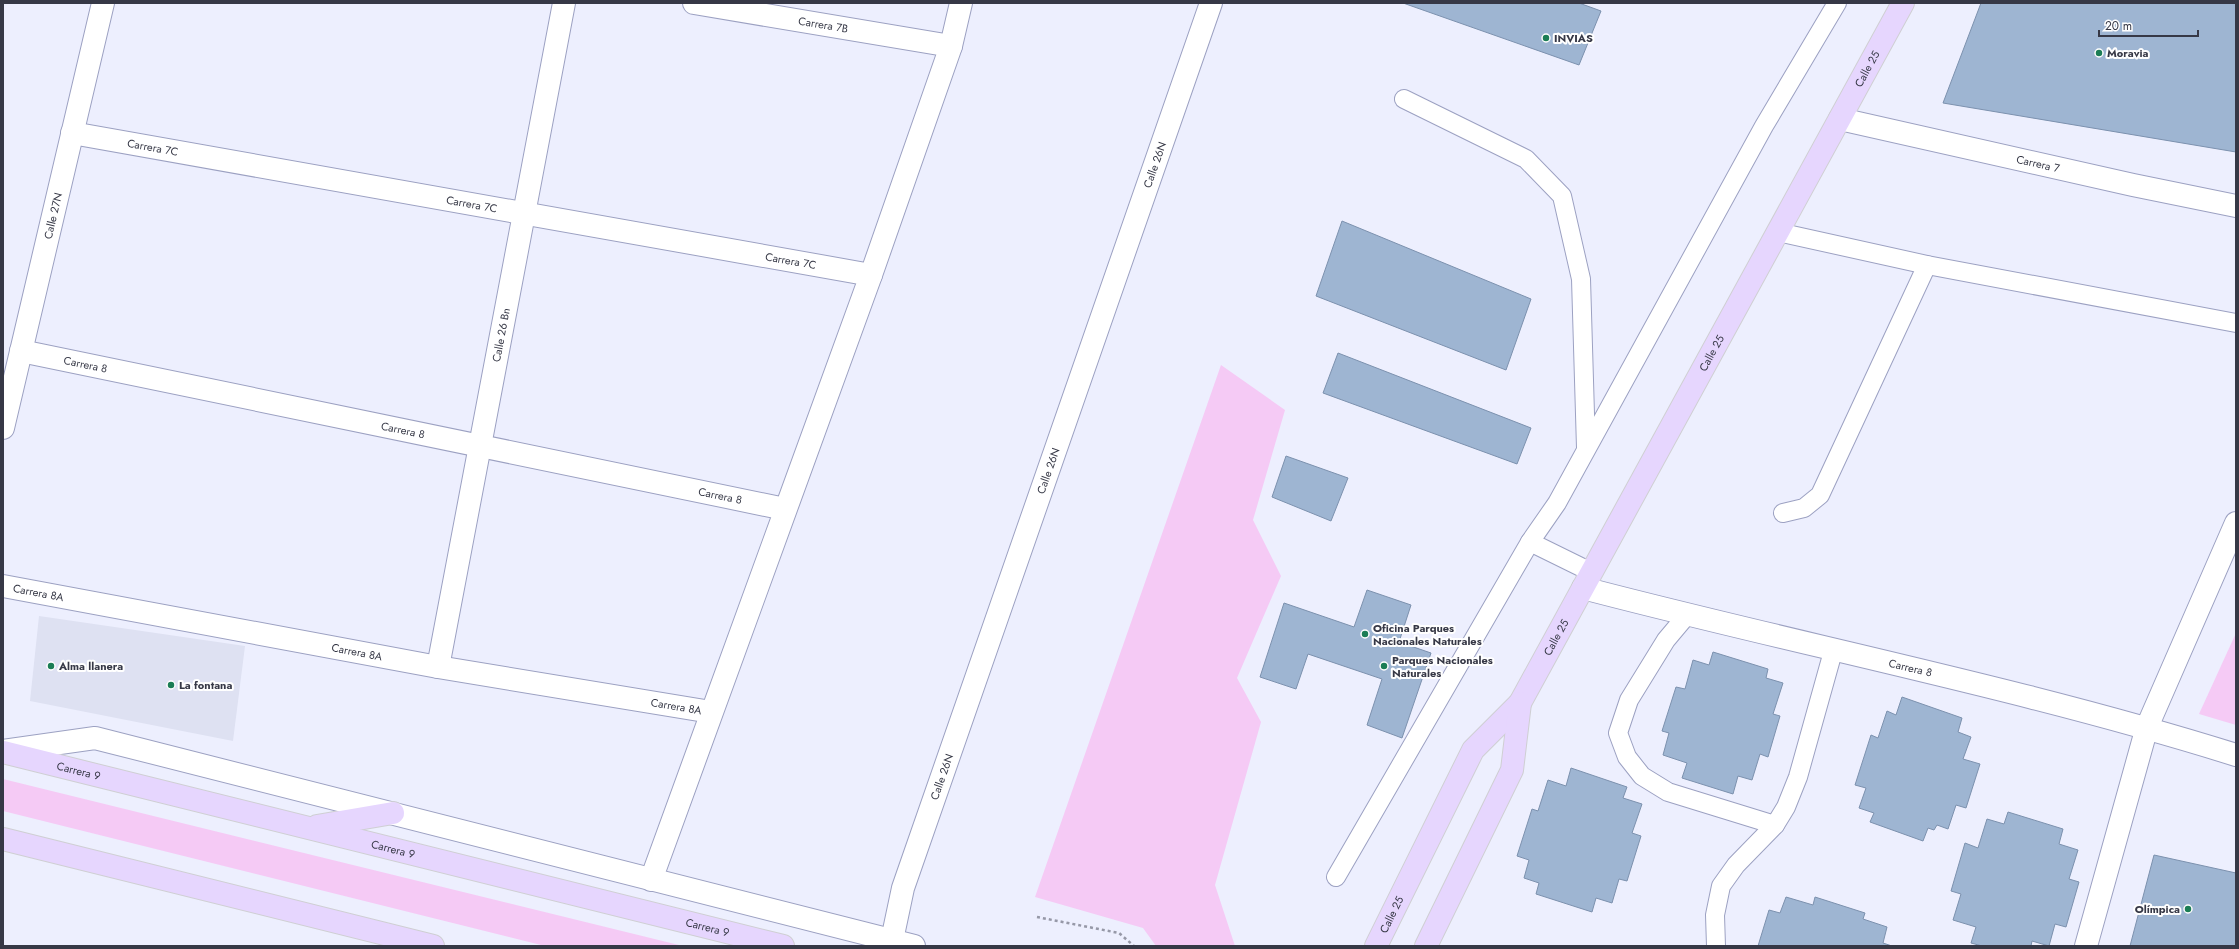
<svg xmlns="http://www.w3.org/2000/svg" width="2239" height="949" font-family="Jost,sans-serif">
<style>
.built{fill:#dee1f2}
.green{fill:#f5caf5}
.building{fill:#9eb5d2;stroke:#7c91ae}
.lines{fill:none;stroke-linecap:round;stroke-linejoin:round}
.lane-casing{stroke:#9ca1c2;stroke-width:20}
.street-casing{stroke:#9ca1c2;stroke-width:24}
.secondary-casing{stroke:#9ca1c2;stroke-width:24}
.primary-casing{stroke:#cfcfd3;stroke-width:24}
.path{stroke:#9698a7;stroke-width:2.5;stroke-dasharray:3 3;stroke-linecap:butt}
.lane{stroke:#fff;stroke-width:18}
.street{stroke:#fff;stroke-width:22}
.secondary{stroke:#fff;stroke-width:22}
.primary{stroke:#e6d6fe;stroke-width:22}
.poi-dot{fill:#1b7d55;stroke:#fff;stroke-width:1.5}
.labels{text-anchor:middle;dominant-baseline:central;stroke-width:4;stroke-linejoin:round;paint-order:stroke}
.street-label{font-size:11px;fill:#363846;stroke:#fff}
.poi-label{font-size:11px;font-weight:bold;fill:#363846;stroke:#fff;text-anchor:start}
</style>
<rect width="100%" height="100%" fill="#edeffe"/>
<path class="built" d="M39 616 245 646 233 741 30 701Z"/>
<g class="green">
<path d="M1221 365 1285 410 1253 520 1281 576 1237 678 1261 722 1215 885 1235 946H1156L1143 928 1035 897Z"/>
<path d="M2236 633V725L2199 714Z"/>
<path d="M3 779 683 946H545L3 811Z"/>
</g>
<g class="building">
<path d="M1403 3H1579L1601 11 1579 65Z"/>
<path d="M1981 3H2236V152L1943 103Z"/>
<path d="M1342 221 1531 299 1506 370 1316 296Z"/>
<path d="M1338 353 1531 428 1517 464 1323 393Z"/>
<path d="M1286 456 1348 478 1331 521 1272 497Z"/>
<path d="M1367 590 1411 605 1399 642 1431 653 1402 738 1367 725 1382 679 1308 654 1296 689 1260 677 1284 603 1354 627Z"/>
<path d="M1713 652 1768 669 1766 678 1783 683 1773 714 1780 716 1768 757 1760 754 1752 780 1738 776 1733 794 1682 778 1687 763 1663 755 1669 733 1662 731 1676 687 1685 689 1693 660 1709 665Z"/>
<path d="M1902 697 1962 718 1958 732 1971 737 1963 759 1980 764 1966 808 1956 805 1948 829 1937 825 1934 830 1928 828 1923 841 1870 822 1874 813 1859 808 1866 788 1855 785 1871 735 1878 738 1887 711 1896 715Z"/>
<path d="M1571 768 1627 787 1623 798 1642 804 1632 833 1641 836 1627 881 1619 879 1612 903 1596 898 1592 912 1536 894 1539 883 1524 878 1529 860 1517 856 1532 809 1538 811 1548 780 1566 786Z"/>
<path d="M2008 812 2063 829 2059 844 2078 850 2069 879 2079 882 2066 927 2055 924 2049 946 2032 941 2031 946H1982L1971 943 1976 927 1953 920 1961 894 1951 891 1965 843 1978 848 1987 819 2004 824Z"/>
<path d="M2154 855 2236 873V946H2130Z"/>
<path d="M1786 897 1813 905 1815 897 1865 913 1863 919 1887 927 1883 943 1892 946H1758L1769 910 1780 913Z"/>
</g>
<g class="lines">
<defs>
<g id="lane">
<path d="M1404 99 1526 159 1562 196 1581 279 1586 448"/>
<path d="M1778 232 1927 265 2236 323"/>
<path d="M1783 513 1804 508 1820 495 1927 265"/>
<path d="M1591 572 1530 542 1557 503 1764 126 1837 3"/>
<path d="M1687 615 1666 640 1629 700 1618 733 1627 757 1642 776 1668 792 1775 825"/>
<path d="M1336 877 1530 542"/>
<path d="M1716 946 1715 915 1721 886 1736 865 1775 825 1786 807 1798 777 1834 648"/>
</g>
<g id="street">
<path id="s1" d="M694 3 951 46"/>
<path id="s2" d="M1840 119 2133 185 2236 206"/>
<path id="s3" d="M72 133 871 275"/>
<path id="s4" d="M21 351 785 509"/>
<path id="s5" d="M3 428 103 3"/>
<path id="s6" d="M3 586 438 667 711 712"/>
<path id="s7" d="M1583 588C1800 645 2022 688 2236 755"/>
<path id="s8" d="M438 667 564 3"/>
<path d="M651 880 871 275 951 46 961 3"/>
<path id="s9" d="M892 940 903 888 1211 3"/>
<path d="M2086 946 2147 727 2236 523"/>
</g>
<path id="secondary" d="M3 751 95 738 914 946"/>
<g id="primary">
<path id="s10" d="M3 752 783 946"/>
<path d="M317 826 393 813"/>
<path d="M3 839 433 946"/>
<path id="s11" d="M1376 946 1473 750 1520 703 1903 3"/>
<path d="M1426 946 1512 770 1520 703"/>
</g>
</defs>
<use href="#lane" class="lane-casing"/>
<use href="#street" class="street-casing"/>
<use href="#secondary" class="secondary-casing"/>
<use href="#primary" class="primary-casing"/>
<path class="path" d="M1037 917 1119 933 1134 946"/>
<use href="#lane" class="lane"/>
<use href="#street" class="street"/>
<use href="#secondary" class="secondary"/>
<use href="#primary" class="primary"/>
</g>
<g class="poi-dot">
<circle cx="1546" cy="38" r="4"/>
<circle cx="2099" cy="53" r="4"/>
<circle cx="1365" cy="634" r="4"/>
<circle cx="51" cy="666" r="4"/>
<circle cx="1384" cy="666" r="4"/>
<circle cx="171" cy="685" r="4"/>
<circle cx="2188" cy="909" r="4"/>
</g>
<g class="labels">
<g class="street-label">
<text stroke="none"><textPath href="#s1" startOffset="131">Carrera 7B</textPath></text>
<text stroke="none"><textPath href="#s11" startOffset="1008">Calle 25</textPath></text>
<text stroke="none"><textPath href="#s3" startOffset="82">Carrera 7C</textPath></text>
<text stroke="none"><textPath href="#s2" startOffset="203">Carrera 7</textPath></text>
<text stroke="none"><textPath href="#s9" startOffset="819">Calle 26N</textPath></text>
<text stroke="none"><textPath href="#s3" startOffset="406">Carrera 7C</textPath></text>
<text stroke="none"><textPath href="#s5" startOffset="218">Calle 27N</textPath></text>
<text stroke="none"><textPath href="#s3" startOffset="730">Carrera 7C</textPath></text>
<text stroke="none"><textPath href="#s8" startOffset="338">Calle 26 Bn</textPath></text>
<text stroke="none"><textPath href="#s11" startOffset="684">Calle 25</textPath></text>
<text stroke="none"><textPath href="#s4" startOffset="66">Carrera 8</textPath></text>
<text stroke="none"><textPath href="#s4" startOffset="390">Carrera 8</textPath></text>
<text stroke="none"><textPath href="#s9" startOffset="495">Calle 26N</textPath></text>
<text stroke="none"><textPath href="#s4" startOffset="714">Carrera 8</textPath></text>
<text stroke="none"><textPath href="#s6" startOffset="36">Carrera 8A</textPath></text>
<text stroke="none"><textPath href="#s11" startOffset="360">Calle 25</textPath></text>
<text stroke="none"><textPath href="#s6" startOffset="360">Carrera 8A</textPath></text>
<text stroke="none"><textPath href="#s7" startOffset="337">Carrera 8</textPath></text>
<text stroke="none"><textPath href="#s6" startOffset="684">Carrera 8A</textPath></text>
<text stroke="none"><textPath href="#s10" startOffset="78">Carrera 9</textPath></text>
<text stroke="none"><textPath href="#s9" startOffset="171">Calle 26N</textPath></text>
<text stroke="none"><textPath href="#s10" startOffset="402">Carrera 9</textPath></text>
<text stroke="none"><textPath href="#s11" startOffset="35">Calle 25</textPath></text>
<text stroke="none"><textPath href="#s10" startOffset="726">Carrera 9</textPath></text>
</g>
<g class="poi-label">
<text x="1554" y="38">INVIAS</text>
<text x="2107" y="53">Moravia</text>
<text x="1373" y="628">Oficina Parques<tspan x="1373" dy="13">Nacionales Naturales</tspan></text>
<text x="1392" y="660">Parques Nacionales<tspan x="1392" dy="13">Naturales</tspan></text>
<text x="59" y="666">Alma llanera</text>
<text x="179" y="685">La fontana</text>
<text x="2180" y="909" text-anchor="end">Olímpica</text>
</g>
</g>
<rect width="2239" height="949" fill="none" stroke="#363846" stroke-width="8"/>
<path d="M2099 30v6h99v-6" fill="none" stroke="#363846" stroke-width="2"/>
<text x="2105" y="30" font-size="12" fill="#363846" stroke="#ffffff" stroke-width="3" paint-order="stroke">20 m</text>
</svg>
